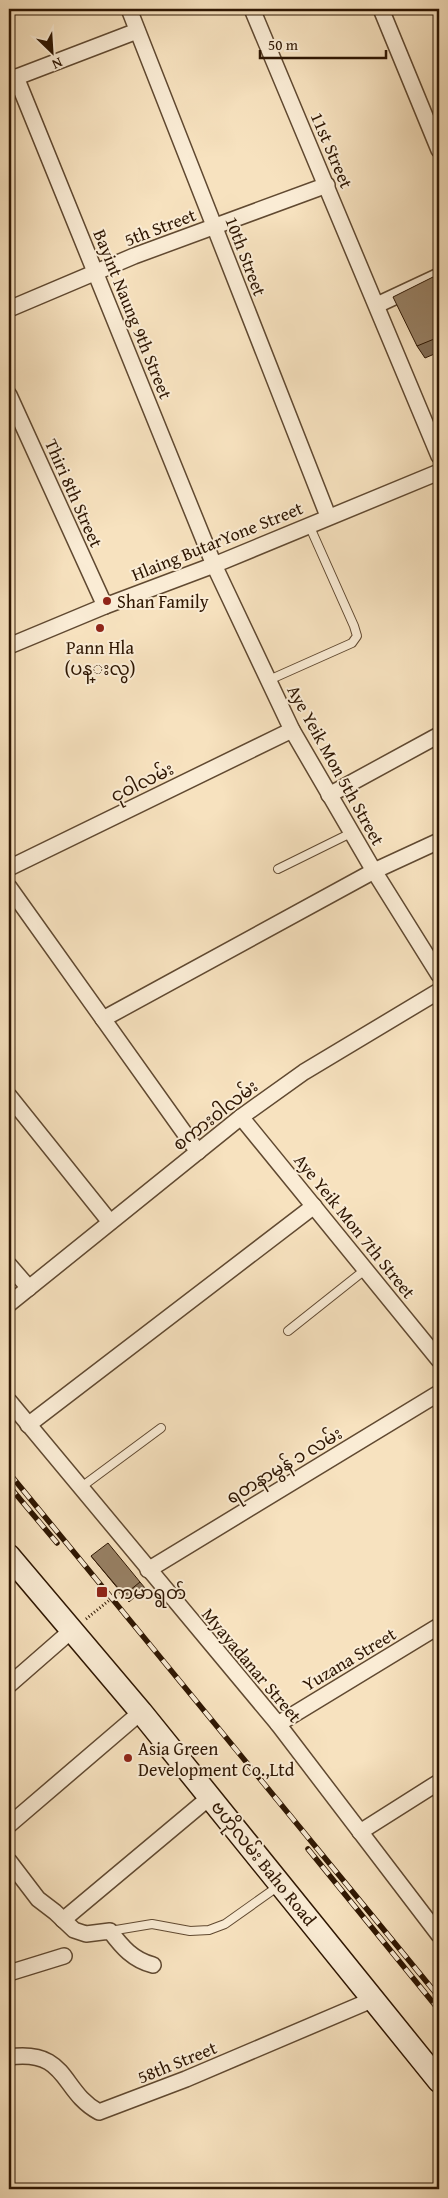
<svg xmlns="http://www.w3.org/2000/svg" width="448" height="2198" font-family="'Gentium Book Plus','Noto Sans Myanmar',serif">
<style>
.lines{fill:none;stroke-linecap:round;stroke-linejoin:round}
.lane-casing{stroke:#604931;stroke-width:10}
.street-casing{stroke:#604931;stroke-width:18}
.secondary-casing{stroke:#2e1602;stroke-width:25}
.path{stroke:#2e1602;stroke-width:3;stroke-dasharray:1 2.5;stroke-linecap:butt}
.lane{stroke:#faecd5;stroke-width:8}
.street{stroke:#faecd5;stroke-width:15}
.secondary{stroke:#faecd5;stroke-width:22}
.rail-casing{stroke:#2e1602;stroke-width:5.5}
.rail{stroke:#faecd5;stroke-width:4;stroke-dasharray:11;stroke-linecap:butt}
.wall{fill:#826e56;stroke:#2e1602}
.building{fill:#978064;stroke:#2e1602}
.poi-dot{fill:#8f2418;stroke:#faecd5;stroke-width:2}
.labels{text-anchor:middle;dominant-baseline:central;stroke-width:4;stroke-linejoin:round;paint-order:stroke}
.street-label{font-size:18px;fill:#2e1602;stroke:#faecd5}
.poi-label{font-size:18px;fill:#2e1602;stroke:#faecd5;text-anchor:start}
</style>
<rect width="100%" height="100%" fill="#f7e2bf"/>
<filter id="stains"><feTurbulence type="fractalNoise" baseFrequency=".004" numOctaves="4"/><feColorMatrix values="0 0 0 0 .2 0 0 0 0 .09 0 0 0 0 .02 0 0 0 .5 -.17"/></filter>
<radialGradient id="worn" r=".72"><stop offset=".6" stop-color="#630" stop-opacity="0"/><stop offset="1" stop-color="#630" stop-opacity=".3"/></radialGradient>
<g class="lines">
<defs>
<g id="lane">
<path d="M269 680 352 643 357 636 354 626 309 525"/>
<path d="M278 869 351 833"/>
<path d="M288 1331 366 1269"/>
<path d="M80 1488 161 1428"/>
<path d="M110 1931 152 1924 190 1931 209 1930 225 1924 280 1885"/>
</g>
<g id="street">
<path d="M129 9 328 516"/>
<path d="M252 9 439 456"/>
<path d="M381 9 439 150"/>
<path d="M16 77 214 565 292 730 374 871 439 975"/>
<path d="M9 80 137 31"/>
<path d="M377 305 439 276"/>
<path d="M9 309 134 256 327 185"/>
<path d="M9 395 105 606"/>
<path d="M9 646 105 606 214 565 439 472"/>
<path d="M329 795 439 735"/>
<path d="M9 868 292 730"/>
<path d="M9 887 198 1152"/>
<path d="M103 1019 374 871 439 841"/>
<path d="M9 1096 110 1222"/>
<path d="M241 1117 439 1360"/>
<path d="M9 1265 29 1288"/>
<path d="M9 1304 241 1117 304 1072 439 991"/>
<path d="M9 1401 278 1724 439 1935"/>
<path d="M28 1425 314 1206"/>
<path d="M148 1570 439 1393"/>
<path d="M9 1685 72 1630"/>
<path d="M278 1724 439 1626"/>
<path d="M9 1825 141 1712"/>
<path d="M360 1832 439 1782"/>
<path d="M9 1861 38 1899 55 1912 74 1930 86 1934 110 1931C122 1947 133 1960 153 1965"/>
<path d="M63 1920 210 1797"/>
<path d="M9 1973 64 1956"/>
<path d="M9 2057C69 2049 60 2091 99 2112L186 2079 374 1999"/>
</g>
<path id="secondary" d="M9 1556 141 1712 439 2081"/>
</defs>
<use href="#lane" class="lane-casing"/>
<use href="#street" class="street-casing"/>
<use href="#secondary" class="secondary-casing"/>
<path class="path" d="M86 1619 122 1590"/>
<use href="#lane" class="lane"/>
<use href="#street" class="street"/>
<use href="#secondary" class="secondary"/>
<defs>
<g id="rail">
<path d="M9 1473 439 1997"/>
<path d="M9 1486 57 1543"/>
<path d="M308 1849 439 2010"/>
</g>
</defs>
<use href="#rail" class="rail-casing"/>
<use href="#rail" class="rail"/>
</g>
<g class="wall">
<path d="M439 274V352L425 358 417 346Z"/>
<path d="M91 1556 140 1582 145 1588 129 1602Z"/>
</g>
<g class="building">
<path d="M439 274V337L417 346 393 297Z"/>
<path d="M108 1543 140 1582 124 1595 91 1556Z"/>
</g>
<g class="poi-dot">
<circle cx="107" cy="601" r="5"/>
<circle cx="100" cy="628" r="5"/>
<rect x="96" y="1586" width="12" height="12" rx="2.5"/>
<circle cx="128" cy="1758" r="5"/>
</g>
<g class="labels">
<g class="street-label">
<text transform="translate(332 150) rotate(67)">11st Street</text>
<text transform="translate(160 227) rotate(-21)">5th Street</text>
<text transform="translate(246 256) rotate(69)">10th Street</text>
<text transform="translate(133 314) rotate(68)">Bayint Naung 9th Street</text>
<text transform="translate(74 493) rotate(66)">Thiri 8th Street</text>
<text transform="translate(217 541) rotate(-22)">Hlaing ButarYone Street</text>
<text transform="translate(336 765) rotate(61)">Aye Yeik Mon 5th Street</text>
<text transform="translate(142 782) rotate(-26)">ငုဝါလမ်း</text>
<text transform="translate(215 1115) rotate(-38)">စကား၀ါလမ်း</text>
<text transform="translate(355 1226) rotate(51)">Aye Yeik Mon 7th Street</text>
<text transform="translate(284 1465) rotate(-31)">ရတနာမွန် ၁ လမ်း</text>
<text transform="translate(349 1659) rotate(-31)">Yuzana Street</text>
<text transform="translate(252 1665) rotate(50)">Myayadanar Street</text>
<text transform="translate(264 1863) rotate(51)">ဗဟိုလမ်း Baho Road</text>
<text transform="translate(177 2062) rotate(-22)">58th Street</text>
</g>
<g class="poi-label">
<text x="117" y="601">Shan Family</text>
<text x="100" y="647" text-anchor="middle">Pann Hla<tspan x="100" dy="21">(ပန္းလွ)</tspan></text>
<text x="113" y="1592">ကမာရွတ်</text>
<text x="138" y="1748">Asia Green<tspan x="138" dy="21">Development Co.,Ltd</tspan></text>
</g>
</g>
<rect width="448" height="2198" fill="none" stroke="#f7e2bf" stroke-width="30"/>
<rect x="10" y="10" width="428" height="2178" fill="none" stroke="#2e1602" stroke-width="2.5"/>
<rect x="15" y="15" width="418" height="2168" fill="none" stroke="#2e1602"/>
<g transform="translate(52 52) rotate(155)" stroke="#faecd5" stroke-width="4" paint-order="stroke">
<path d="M0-4L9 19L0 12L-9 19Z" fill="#2e1602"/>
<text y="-8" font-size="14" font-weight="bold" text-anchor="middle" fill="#2e1602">N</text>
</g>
<path d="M260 50v8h126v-8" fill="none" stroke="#2e1602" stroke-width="2.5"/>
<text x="268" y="50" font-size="15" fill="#2e1602" stroke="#faecd5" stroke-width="4" paint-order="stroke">50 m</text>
<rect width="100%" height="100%" filter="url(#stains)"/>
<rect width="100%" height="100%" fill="url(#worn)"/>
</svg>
